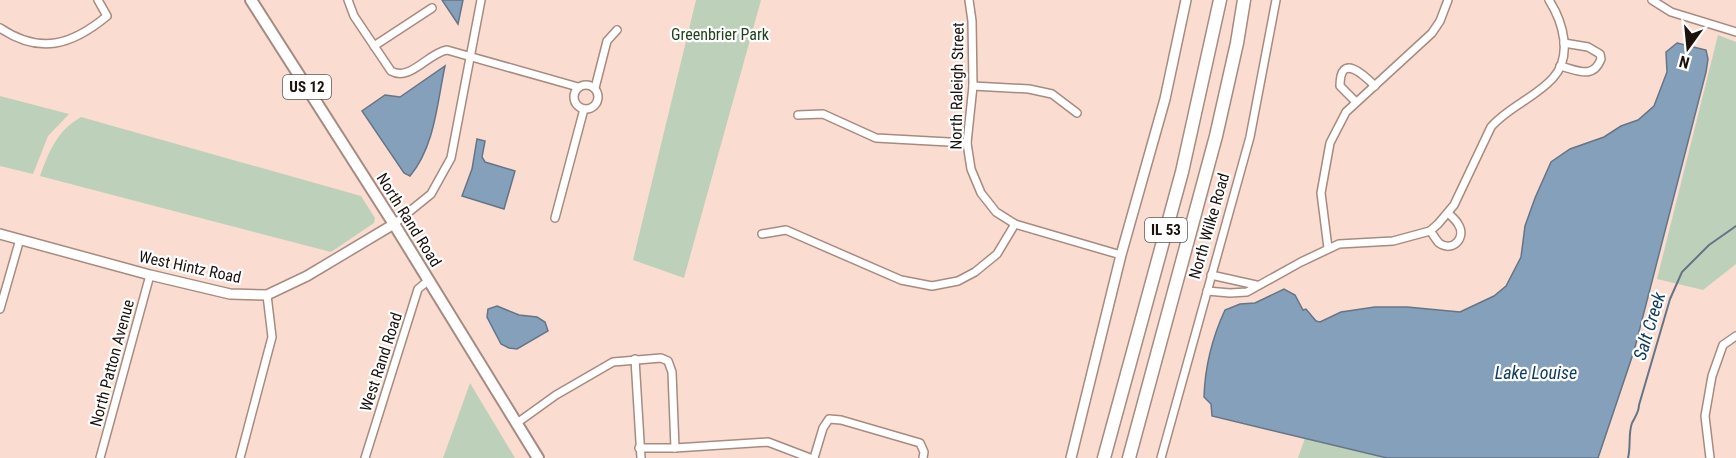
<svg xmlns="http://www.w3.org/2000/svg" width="1736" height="458" font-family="'Roboto Condensed',sans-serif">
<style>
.green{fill:#bdd1ba}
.water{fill:#85a0ba;stroke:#657586;stroke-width:1.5}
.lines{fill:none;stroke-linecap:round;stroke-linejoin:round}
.stream{stroke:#657586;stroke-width:2}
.street-casing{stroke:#a68b81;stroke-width:10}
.secondary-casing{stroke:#a68b81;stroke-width:12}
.primary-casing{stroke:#a68b81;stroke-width:14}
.highway-casing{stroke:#a68b81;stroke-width:15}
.street{stroke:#fff;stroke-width:7}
.secondary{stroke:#fff;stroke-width:9}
.primary{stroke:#fff;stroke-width:10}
.highway{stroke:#fff;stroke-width:12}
.labels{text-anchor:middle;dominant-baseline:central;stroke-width:4.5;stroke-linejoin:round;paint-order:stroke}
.shield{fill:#fff;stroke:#5f5856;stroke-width:1.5}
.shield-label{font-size:15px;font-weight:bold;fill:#1b110d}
.park-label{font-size:16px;fill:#1f431a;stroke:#fff}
.street-label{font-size:16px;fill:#1b110d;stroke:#fff}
.water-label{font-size:18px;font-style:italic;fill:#103d61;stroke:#fff}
</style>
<rect width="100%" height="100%" fill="#fadcd0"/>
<g class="green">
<path d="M696 0H761L684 278 633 260Z"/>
<path d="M1718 35 1736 42V264L1703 290 1657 279Z"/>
<path d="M0 96 69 114 48 136 33 174 0 166Z"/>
<path d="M81 117 361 196 375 218 374 223 331 252 40 176C49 151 57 131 81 117Z"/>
<path d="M470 383 515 458H443Z"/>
<path d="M1305 438 1386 456 1385 458H1298Z"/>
</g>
<g class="water">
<path d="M442 0H463L458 24Z"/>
<path d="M1677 43 1706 50 1708 59 1706 72 1634 351 1598 458H1387L1212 416 1211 404 1204 397C1205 366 1212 338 1225 310L1240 304 1255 303 1284 289 1295 295 1303 310 1306 309 1316 321 1320 322 1341 312 1375 307H1407L1460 312 1494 296 1506 286 1521 257 1525 226 1535 198 1551 162 1570 149 1604 137 1621 126 1638 120 1654 106 1667 72 1666 52Z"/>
<path d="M445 66C437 103 435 146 410 176L404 173 362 111 385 95 400 97Z"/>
<path d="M477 139 485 141 482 157 485 162 515 171 504 209 462 196 472 169Z"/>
<path d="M497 306 519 315 537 317 545 322 548 331 517 349 509 348 501 344 487 317 488 309Z"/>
</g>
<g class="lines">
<path class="stream" d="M1628 458C1631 447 1628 434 1632 423 1635 417 1639 412 1639 405L1670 299 1682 272 1709 245 1736 226"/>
<defs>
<g id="street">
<path d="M348 0 354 16 391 71C410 82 428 53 447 50L578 87"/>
<path d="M969 0 972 21 973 86 967 143 971 169 981 193 996 212 1015 224 1121 255"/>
<path d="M1652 0 1671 12 1736 32"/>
<path d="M0 28C40 55 72 45 107 16L98 0"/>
<path d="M374 46 432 8"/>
<path d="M1560 66C1577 70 1593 80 1601 59L1600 54 1588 47 1564 43"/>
<circle cx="586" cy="97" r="12"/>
<path d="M973 86 1029 89 1052 94 1077 113"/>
<path d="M595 88 607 41 617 30"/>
<path d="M1356 102 1340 86C1340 52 1364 75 1375 86"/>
<path d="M798 115 823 114 876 138 967 143"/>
<path d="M555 218 584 109"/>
<path d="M394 224 431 194 451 158 481 0"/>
<path d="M1430 231C1433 234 1436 240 1439 243 1453 253 1467 237 1458 224 1456 220 1451 216 1448 213"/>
<path d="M762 234 786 230 901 280 932 286 958 281 975 272 997 254 1015 224"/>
<path d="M1328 248 1321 193 1330 143 1346 112 1432 33 1440 21 1448 0"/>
<path d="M1211 275 1256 285"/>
<path d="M1207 291 1230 293 1247 292 1301 262 1339 244 1393 241 1430 231 1438 224 1454 205 1491 127C1508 107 1535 98 1553 78 1573 56 1563 22 1549 0"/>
<path d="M0 309 20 239"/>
<path d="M635 359 641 458"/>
<path d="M517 423 556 395 613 362 661 358 668 361 672 372 675 448"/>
<path d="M639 448H675L768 442 810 458"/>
<path d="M100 458 150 275"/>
<path d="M240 458 272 337 267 295"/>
<path d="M365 458 418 289 429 280"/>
<path d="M814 458 823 428 829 419 841 420 920 443 924 452 923 458"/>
<path d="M1161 458 1250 137 1276 0"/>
<path d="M1710 458 1705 416 1712 376 1723 345 1736 336"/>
</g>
<g id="secondary">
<path d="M0 234 150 275 230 294 267 295 307 276 394 224"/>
<path d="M1071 458 1121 255 1165 99 1186 0"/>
</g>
<path id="primary" d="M251 0 394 224 538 458"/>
<g id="highway">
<path d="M1104 458 1182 172 1220 0"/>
<path d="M1129 458 1216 136 1237 43 1244 0"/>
</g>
</defs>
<use href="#street" class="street-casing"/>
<use href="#secondary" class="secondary-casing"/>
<use href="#primary" class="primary-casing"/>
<use href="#highway" class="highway-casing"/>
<use href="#street" class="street"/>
<use href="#secondary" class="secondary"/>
<use href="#primary" class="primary"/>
<use href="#highway" class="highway"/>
</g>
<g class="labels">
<g class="shield">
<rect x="283" y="75" width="48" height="24" rx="4.5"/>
<rect x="1145" y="218" width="42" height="24" rx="4.5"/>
</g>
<g class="shield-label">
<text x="307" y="87">US 12</text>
<text x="1166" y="230">IL 53</text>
</g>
<g class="park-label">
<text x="720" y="34">Greenbrier Park</text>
</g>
<g class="street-label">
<text transform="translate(957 86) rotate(-89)">North Raleigh Street</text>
<text transform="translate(409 220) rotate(58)">North Rand Road</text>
<text transform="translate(1209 226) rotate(-74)">North Wilke Road</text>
<text transform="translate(190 267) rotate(12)">West Hintz Road</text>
<text transform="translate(381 362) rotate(-72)">West Rand Road</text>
<text transform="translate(112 363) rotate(-75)">North Patton Avenue</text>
</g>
<g class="water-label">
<text transform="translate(1649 326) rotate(-73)">Salt Creek</text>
<text x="1536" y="372">Lake Louise</text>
</g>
</g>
<g transform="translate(1688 48) rotate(195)" stroke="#ffffff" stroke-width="4.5" paint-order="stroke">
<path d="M0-4.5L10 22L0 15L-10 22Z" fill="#1b110d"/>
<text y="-9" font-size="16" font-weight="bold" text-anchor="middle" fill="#1b110d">N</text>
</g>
</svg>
